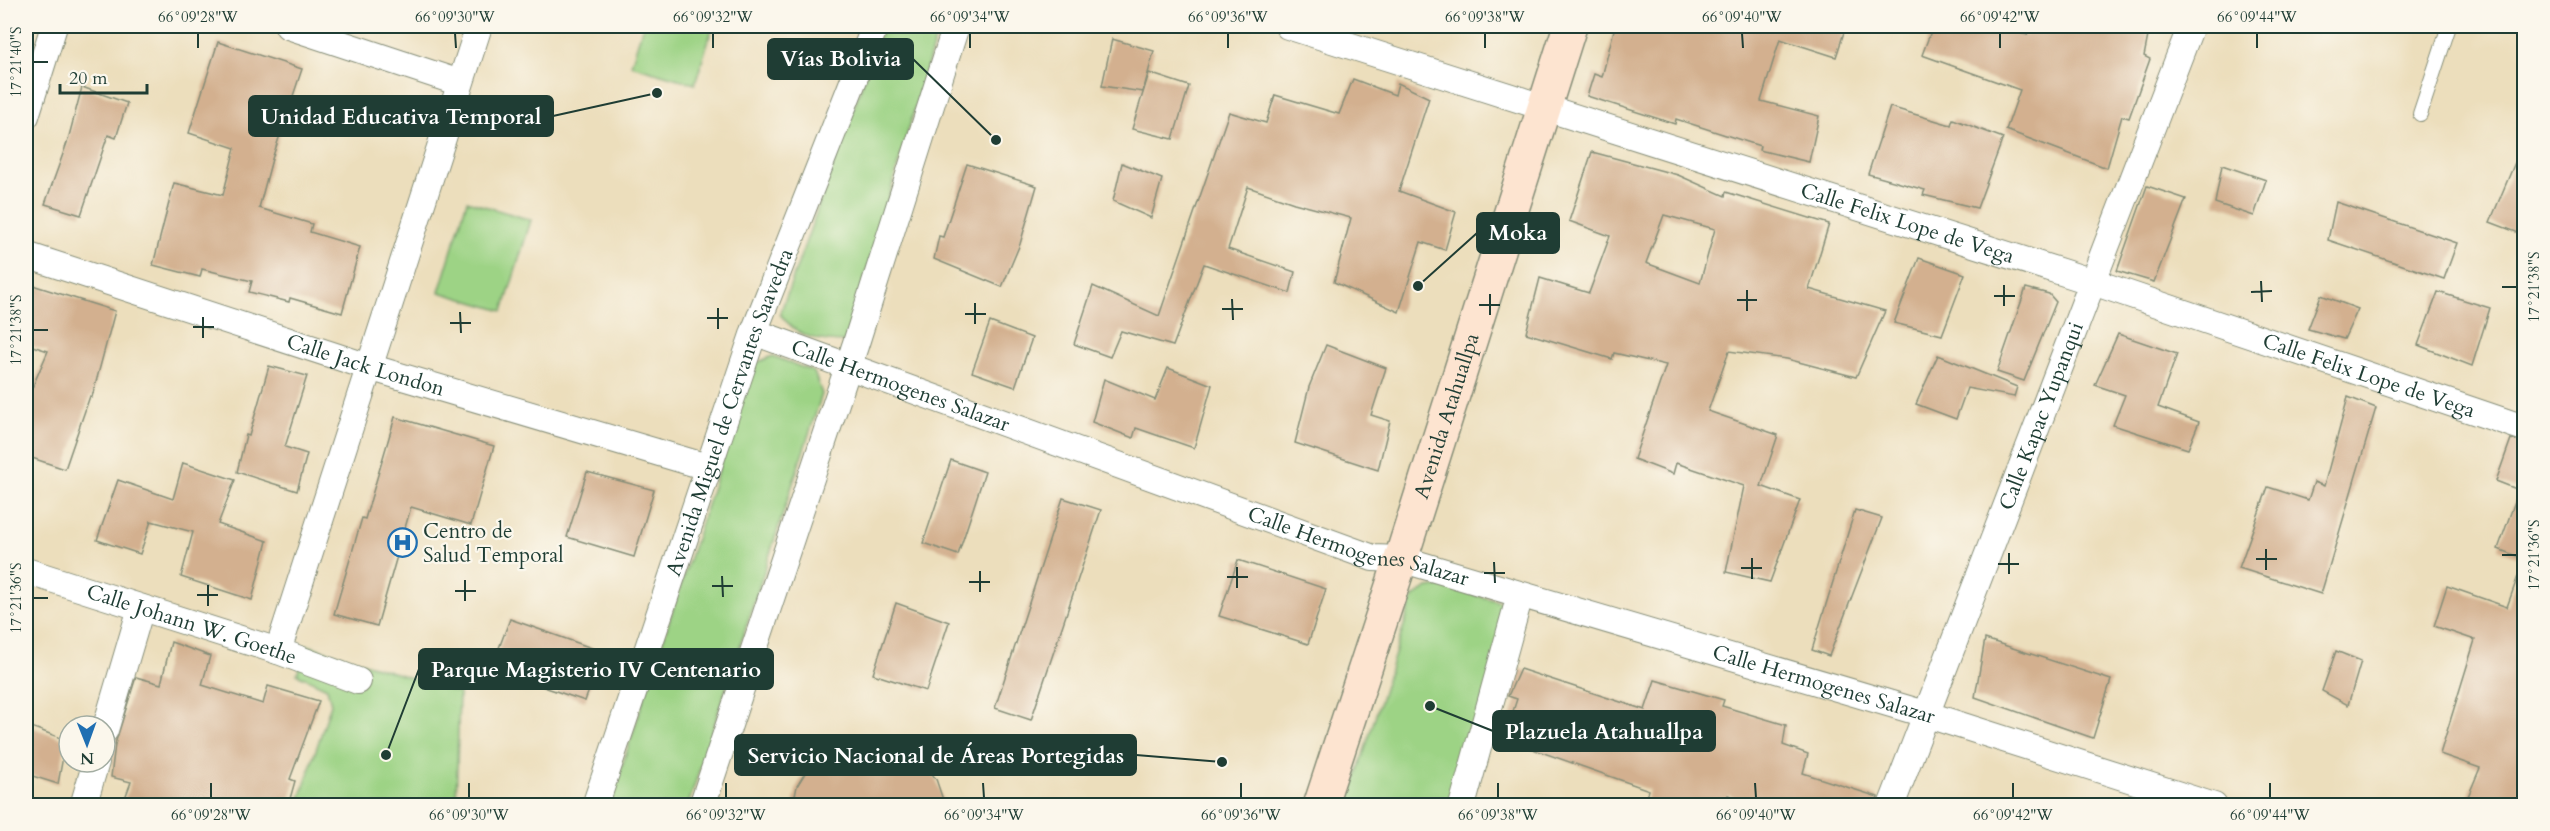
<svg xmlns="http://www.w3.org/2000/svg" width="2550" height="831" font-family="Cardo,serif">
<style>
.green{fill:#9dd385;stroke:#5e885c;stroke-width:1.5}
.building{fill:#d3b08f;fill-rule:evenodd}
.lines{fill:none;stroke-linecap:round;stroke-linejoin:round}
.lane-casing{stroke:#868e78;stroke-width:16}
.street-casing{stroke:#868e78;stroke-width:28}
.secondary-casing{stroke:#868e78;stroke-width:36}
.lane{stroke:#fff;stroke-width:14}
.street{stroke:#fff;stroke-width:26}
.secondary{stroke:#fde4d0;stroke-width:33}
.ticks{fill:none;stroke:#1f3d34;stroke-width:2}
.labels{text-anchor:middle;dominant-baseline:central;stroke-width:4.5;stroke-linejoin:round;paint-order:stroke}
.street-label{font-size:21px;fill:#1f3d34;stroke:#fbf7ec}
.poi-label{font-size:21px;fill:#1f3d34;stroke:#fbf7ec;text-anchor:start}
.leader{fill:none;stroke:#1f3d34;stroke-width:2}
.callout-dot{fill:#1f3d34;stroke:#fbf7ec;stroke-width:2}
.callout{fill:#1f3d34;stroke:#1f3d34;stroke-width:2}
.callout-label{font-size:22px;text-anchor:middle;font-weight:bold;fill:#fff}
.neatline{fill:none;stroke:#1f3d34;stroke-width:2}
.ticks-label{font-size:15px;text-anchor:middle;fill:#1f3d34}
</style>
<rect width="100%" height="100%" fill="#fbf7ec"/>
<filter id="ink" filterUnits="userSpaceOnUse"><feTurbulence type="fractalNoise" baseFrequency=".0167" numOctaves="2"/><feDisplacementMap in="SourceGraphic" scale="12" xChannelSelector="R" yChannelSelector="G"/><feConvolveMatrix kernelMatrix="1 2 1 2 8 2 1 2 1" color-interpolation-filters="sRGB"/></filter>
<filter id="wash" filterUnits="userSpaceOnUse"><feTurbulence type="fractalNoise" baseFrequency=".008" numOctaves="4" result="noise"/><feDisplacementMap in="SourceGraphic" scale="24" xChannelSelector="R" yChannelSelector="G"/><feGaussianBlur stdDeviation="1.35" result="paint"/><feColorMatrix in="noise" values="0 0 0 0 0 0 0 0 0 0 0 0 0 0 0 0 0 1.4 0 .05"/><feComposite in="paint" operator="in"/></filter>
<g filter="url(#wash)">
<rect width="100%" height="100%" fill="#ecdebc"/>
<g class="green">
<path d="M643 26H713L695 84 631 65Z"/>
<path d="M883 26H939L846 342C818 342 797 337 780 314Z"/>
<path d="M467 201 531 220 503 311 439 292Z"/>
<path d="M773 356 814 372 822 394 688 805 609 806 753 364Z"/>
<path d="M1443 586 1511 605 1455 805 1347 806 1413 597 1428 588Z"/>
<path d="M307 645 459 693 456 805H298L331 704 327 688 297 674Z"/>
</g>
<g id="blocks">
<g class="building">
<path d="M1615 26H1846L1836 57 1780 39 1761 101 1819 116 1809 162 1759 150 1760 146 1676 119 1675 124 1587 96 1594 74 1602 77Z"/>
<path d="M1933 26H1993L2027 35 2030 26H2150L2144 56 2150 59 2129 118 2122 116 2107 168 2006 130 2020 90 1922 55Z"/>
<path d="M1112 39 1154 51 1143 92 1102 86Z"/>
<path d="M218 42 302 69 272 159 259 208 312 224 310 232 360 247 342 313 290 298 289 302 249 292 252 281 202 269 200 277 153 265 174 183 223 195 235 148 189 133Z"/>
<path d="M1149 73 1189 86 1173 139 1132 129Z"/>
<path d="M1353 79 1395 95 1398 83 1429 98 1399 191 1456 212 1445 250 1421 242 1399 312 1334 282 1351 218 1294 203 1248 187 1228 249 1295 272 1290 293 1204 264 1173 346 1121 331 1110 357 1074 344 1093 286 1159 316 1229 112 1266 123 1275 95 1339 114Z"/>
<path d="M82 87 127 103 116 138 108 135 81 215 45 204 68 140Z"/>
<path d="M1890 107 1951 125 1953 119 2003 138 1977 208 1923 195 1925 190 1868 174Z"/>
<path d="M2524 141V235L2490 222Z"/>
<path d="M1592 152 1678 175 1725 196 1726 192 1829 224 1809 289 1885 311 1856 377 1787 359 1729 351 1708 411 1778 435 1761 486 1800 500 1770 582 1726 572 1744 486 1676 463 1673 474 1634 459 1666 365 1614 353 1612 359 1526 333 1540 278 1589 293 1610 236 1569 221ZM1664 215 1715 229 1700 283 1646 263Z"/>
<path d="M1122 163 1162 179 1151 218 1113 201Z"/>
<path d="M967 164 1037 186 1020 244 1002 287 934 259 939 236 943 237Z"/>
<path d="M2222 165 2266 180 2254 216 2215 203Z"/>
<path d="M2147 186 2186 199 2154 282 2117 271Z"/>
<path d="M2336 202 2457 243 2444 279 2328 240Z"/>
<path d="M1919 258 1965 274 1942 335 1894 323Z"/>
<path d="M26 283 115 311 92 397 90 396 65 469 26 456V402L48 351 26 344Z"/>
<path d="M2026 288 2049 294 2056 302 2024 381 1997 372Z"/>
<path d="M2438 292 2490 308 2472 366 2418 345Z"/>
<path d="M2321 295 2358 309 2344 339 2308 329Z"/>
<path d="M990 322 1032 338 1015 387 972 372Z"/>
<path d="M2118 334 2177 354 2158 407 2199 422 2188 449 2113 425 2125 395 2095 385Z"/>
<path d="M1326 345 1386 368 1371 415 1390 421 1378 470 1295 443 1309 387Z"/>
<path d="M1938 355 2017 387 2014 397 1967 388 1956 419 1916 404Z"/>
<path d="M269 366 307 376 285 447 307 454 297 491 237 472 246 435 249 436Z"/>
<path d="M1168 368 1212 385 1194 448 1136 428 1133 438 1092 422 1104 379 1155 400Z"/>
<path d="M2348 397 2376 408 2321 594 2239 568 2268 487 2308 500 2314 482 2324 486Z"/>
<path d="M395 417 494 446 471 525 411 507 377 626 334 614 362 518 365 519Z"/>
<path d="M2511 439 2524 443V542L2519 557 2498 549 2519 490 2496 481Z"/>
<path d="M951 460 985 472 958 555 923 543Z"/>
<path d="M183 463 235 480 218 524 267 541 252 600 181 577 193 532 151 521 140 554 97 540 118 480 173 499Z"/>
<path d="M587 472 654 490 634 557 567 537Z"/>
<path d="M1063 498 1101 510 1031 720 995 708Z"/>
<path d="M1855 510 1882 518 1829 656 1812 650Z"/>
<path d="M1238 560 1326 589 1308 644 1219 616Z"/>
<path d="M2522 565 2524 566V806H2464L2480 768 2440 754 2475 640 2434 626 2447 586 2507 607Z"/>
<path d="M896 603 949 622 926 691 873 674Z"/>
<path d="M510 619 603 652 585 701 491 669Z"/>
<path d="M1985 639 2111 680 2093 738 1975 697Z"/>
<path d="M171 642 210 656 202 685 263 704 268 686 319 701 290 779 295 781 288 806H122L131 782 111 777 115 744 136 677 161 684Z"/>
<path d="M2336 651 2361 661 2348 705 2322 691Z"/>
<path d="M1520 669 1645 710 1655 680 1724 700 1722 706 1786 725 1783 745 1808 754 1803 773 1878 797 1876 806H1758L1728 795 1725 806H1644L1649 790 1504 739 1517 699 1508 696Z"/>
<path d="M26 725 66 740 58 784 26 774Z"/>
<path d="M876 739 900 745 921 759 936 779 945 806H793L797 786 810 765 829 749 852 740Z"/>
</g>
</g>
</g>
<g filter="url(#ink)">
<use href="#blocks" fill-opacity="0" stroke="#868e78" stroke-width="1.5"/>
<g class="lines">
<defs>
<path id="lane" d="M2420 114 2449 26"/>
<g id="street">
<path d="M288 26 460 83"/>
<path id="s1" d="M1288 26 2093 282 2524 428"/>
<path d="M26 116 54 26"/>
<path id="s2" d="M26 255 369 367 707 467"/>
<path id="s3" d="M754 332 1373 558 1401 559 1925 714 2214 806"/>
<path id="s4" d="M26 571 278 651 358 681"/>
<path d="M278 651 479 26"/>
<path d="M105 730 141 608"/>
<path d="M83 806 96 762"/>
<path id="s5" d="M595 806 754 332 875 26"/>
<path d="M702 806 856 343 956 26"/>
<path d="M1462 806 1520 595"/>
<path id="s6" d="M1891 806 2191 26"/>
</g>
<g id="secondary">
<path id="s7" d="M1320 806 1401 559 1570 26"/>
</g>
</defs>
<use href="#lane" class="lane-casing"/>
<use href="#street" class="street-casing"/>
<use href="#secondary" class="secondary-casing"/>
<use href="#lane" class="lane"/>
<use href="#street" class="street"/>
<use href="#secondary" class="secondary"/>
</g>
</g>
<path class="ticks" d="M198 33V48M455 33 456 48M713 33V48M970 33V48M1228 33V48M1485 33V48M1742 33 1743 48M2000 33V48M2257 33V48M33 62H48M2261 281 2262 302M2004 285V306M2502 287H2517M1747 290V311M2251 292 2272 291M1490 294V315M1994 296H2015M1232 299 1233 320M1737 300H1757M975 303V324M1479 305H1500M718 308V329M1222 309H1243M460 312 461 333M965 314H986M203 317V338M707 318H728M450 323H471M193 327H214M33 330H48M2266 549V570M2009 553V574M2502 555H2517M1752 558V579M2256 559H2277M1494 562 1495 583M1998 564H2019M1237 567V588M1741 568H1762M980 571V592M1484 573H1505M722 576 723 597M1227 577H1248M465 580V601M969 582H990M208 585V606M712 586H733M455 591H476M197 595H218M33 598H48M211 783V798M469 783V798M726 783V798M983 783 984 798M1241 783V798M1498 783V798M1755 783 1756 798M2013 783V798M2270 783V798"/>
<defs>
<symbol id="hospital-ring" viewBox="-11 -11 22 22"><circle r="9.5" fill="#fbf7ec" stroke="#1f6fb2" stroke-width="1.5"/><path d="M-5-5h3v3.5h4V-5h3V5h-3V1.5h-4V5h-3Z" fill="#1f6fb2"/></symbol>
</defs>
<g fill-rule="evenodd">
<use href="#hospital-ring" x="386" y="526" width="33" height="33"/>
</g>
<g class="labels">
<g class="street-label">
<text stroke="none"><textPath href="#s1" startOffset="650">Calle Felix Lope de Vega</textPath></text>
<text stroke="none"><textPath href="#s2" startOffset="357">Calle Jack London</textPath></text>
<text stroke="none"><textPath href="#s1" startOffset="1136">Calle Felix Lope de Vega</textPath></text>
<text stroke="none"><textPath href="#s3" startOffset="156">Calle Hermogenes Salazar</textPath></text>
<text stroke="none"><textPath href="#s5" startOffset="416">Avenida Miguel de Cervantes Saavedra</textPath></text>
<text stroke="none"><textPath href="#s6" startOffset="418">Calle Kapac Yupanqui</textPath></text>
<text stroke="none"><textPath href="#s7" startOffset="410">Avenida Atahuallpa</textPath></text>
<text stroke="none"><textPath href="#s3" startOffset="642">Calle Hermogenes Salazar</textPath></text>
<text stroke="none"><textPath href="#s4" startOffset="174">Calle Johann W. Goethe</textPath></text>
<text stroke="none"><textPath href="#s3" startOffset="1128">Calle Hermogenes Salazar</textPath></text>
</g>
<g class="poi-label">
<text x="423" y="531">Centro de<tspan x="423" dy="24">Salud Temporal</tspan></text>
</g>
</g>
<path class="leader" d="M996 140L913 59M657 93L553 116M1418 286L1477 233M386 755L419 669M1430 706L1493 731M1222 762L1136 755"/>
<g class="callout-dot">
<circle cx="996" cy="140" r="6"/>
<circle cx="657" cy="93" r="6"/>
<circle cx="1418" cy="286" r="6"/>
<circle cx="386" cy="755" r="6"/>
<circle cx="1430" cy="706" r="6"/>
<circle cx="1222" cy="762" r="6"/>
</g>
<g class="callout">
<rect x="768" y="39" width="145" height="40" rx="6"/>
<rect x="249" y="96" width="304" height="40" rx="6"/>
<rect x="1477" y="213" width="82" height="40" rx="6"/>
<rect x="419" y="649" width="354" height="40" rx="6"/>
<rect x="1493" y="711" width="222" height="40" rx="6"/>
<rect x="735" y="735" width="401" height="40" rx="6"/>
</g>
<g class="callout-label">
<text x="841" y="66">Vías Bolivia</text>
<text x="401" y="124">Unidad Educativa Temporal</text>
<text x="1518" y="240">Moka</text>
<text x="596" y="677">Parque Magisterio IV Centenario</text>
<text x="1604" y="739">Plazuela Atahuallpa</text>
<text x="936" y="763">Servicio Nacional de Áreas Portegidas</text>
</g>
<rect width="2550" height="831" fill="none" stroke="#fbf7ec" stroke-width="66"/>
<g transform="translate(87 744) rotate(179)"><circle r="28" fill="#fbf7ec" stroke="#a3ada2" stroke-width="1.5"/>
<path d="M0-4.5L10 22L0 15L-10 22Z" fill="#1f6fb2"/>
<text y="-9" font-size="16" font-weight="bold" text-anchor="middle" fill="#1f3d34">N</text>
</g>
<path d="M60 84v9h87v-9" fill="none" stroke="#1f3d34" stroke-width="3"/>
<text x="69" y="84" font-size="18" fill="#1f3d34" stroke="#fbf7ec" stroke-width="4.5" paint-order="stroke">20 m</text>
<rect x="33" y="33" width="2484" height="765" class="neatline"/>
<g class="ticks-label">
<text x="198" y="22">66°09'28"W</text>
<text x="455" y="22">66°09'30"W</text>
<text x="713" y="22">66°09'32"W</text>
<text x="970" y="22">66°09'34"W</text>
<text x="1228" y="22">66°09'36"W</text>
<text x="1485" y="22">66°09'38"W</text>
<text x="1742" y="22">66°09'40"W</text>
<text x="2000" y="22">66°09'42"W</text>
<text x="2257" y="22">66°09'44"W</text>
<text transform="translate(16 62) rotate(-90)" y="5">17°21'40"S</text>
<text transform="translate(2534 287) rotate(-90)" y="5">17°21'38"S</text>
<text transform="translate(16 330) rotate(-90)" y="5">17°21'38"S</text>
<text transform="translate(2534 555) rotate(-90)" y="5">17°21'36"S</text>
<text transform="translate(16 598) rotate(-90)" y="5">17°21'36"S</text>
<text x="211" y="820">66°09'28"W</text>
<text x="469" y="820">66°09'30"W</text>
<text x="726" y="820">66°09'32"W</text>
<text x="984" y="820">66°09'34"W</text>
<text x="1241" y="820">66°09'36"W</text>
<text x="1498" y="820">66°09'38"W</text>
<text x="1756" y="820">66°09'40"W</text>
<text x="2013" y="820">66°09'42"W</text>
<text x="2270" y="820">66°09'44"W</text>
</g>
</svg>
